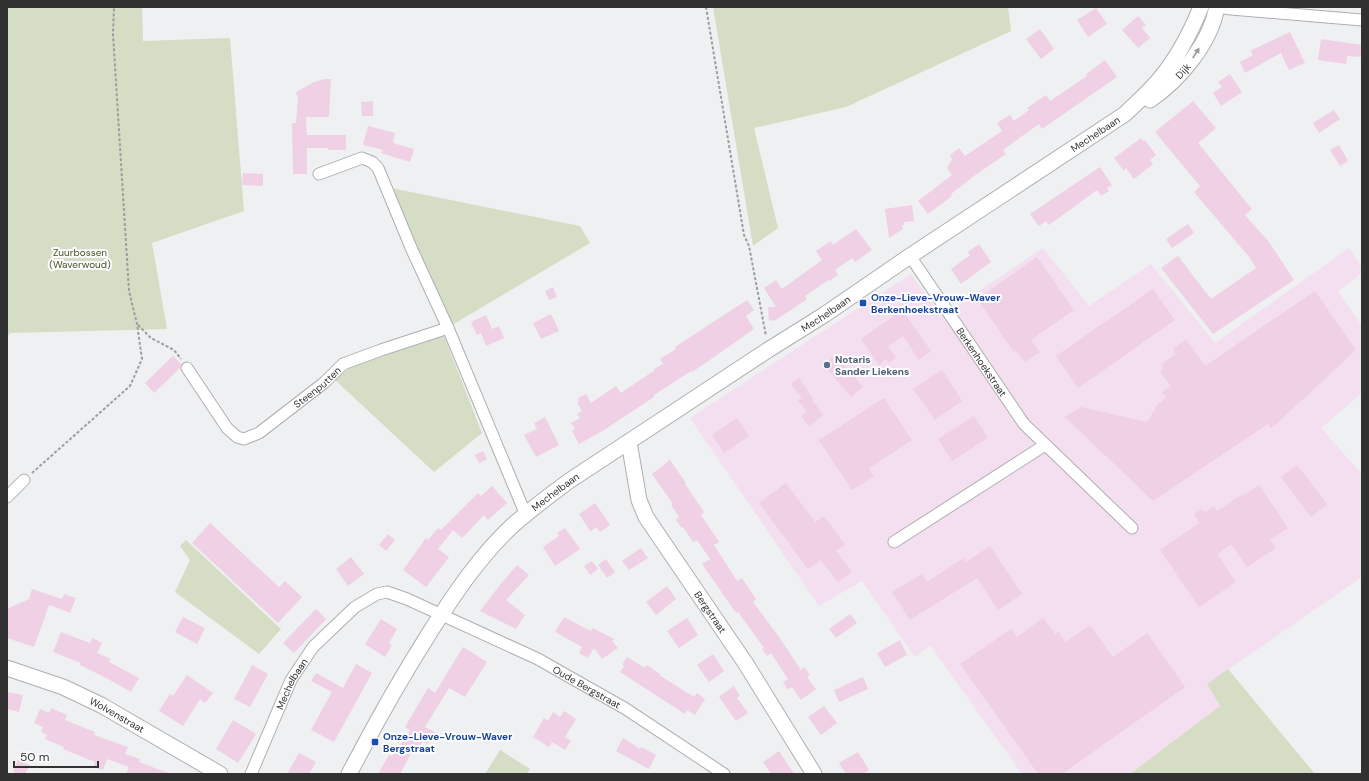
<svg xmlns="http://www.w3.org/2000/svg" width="1369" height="781" font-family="'DM Sans',sans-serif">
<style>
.industrial{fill:#f3dfef}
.green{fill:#d5ddc5}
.building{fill:#f0d0e4}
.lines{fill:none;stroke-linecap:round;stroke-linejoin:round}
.street-casing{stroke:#aeafb1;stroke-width:13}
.secondary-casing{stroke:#aeafb1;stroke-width:17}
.path{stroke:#9d9d9f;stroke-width:2;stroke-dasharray:3 2;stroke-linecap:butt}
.street{stroke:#fff;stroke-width:11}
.secondary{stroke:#fff;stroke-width:15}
.oneway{fill:#989898}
.transit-dot{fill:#1a4fb4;stroke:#fdfdff;stroke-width:1.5}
.service-dot{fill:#5c6f8a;stroke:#fdfdff;stroke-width:1.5}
.labels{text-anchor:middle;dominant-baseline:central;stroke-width:4;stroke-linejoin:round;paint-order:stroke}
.street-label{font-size:10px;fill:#313132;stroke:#fdfdff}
.park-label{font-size:10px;fill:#475322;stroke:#fdfdff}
.transit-label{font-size:10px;font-weight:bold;fill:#164399;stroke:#fdfdff;text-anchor:start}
.service-label{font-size:10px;font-weight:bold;fill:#4e5e75;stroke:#fdfdff;text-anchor:start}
</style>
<rect width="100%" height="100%" fill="#eff0f2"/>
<path class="industrial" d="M1043 248 1089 306 1151 264 1215 343 1349 248 1362 267V273L1338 291 1362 326V393L1321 428 1362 474V577L1207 684 1220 706 1130 774H1022L930 645 915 657 862 581 819 606 690 418 911 274 942 316Z"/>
<g class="green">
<path d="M7 7H142L143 41 230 38 244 211 152 243 167 329 10 333 7 337Z"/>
<path d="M713 7H1008L1011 31 846 107 754 128 778 228 753 246Z"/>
<path d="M391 188 580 226 590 243 452 325Z"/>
<path d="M444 336 482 433 434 472 334 379 353 366Z"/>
<path d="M186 540 281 629 259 654 175 592 190 560 180 546Z"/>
<path d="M1228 669 1315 774H1130L1220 706 1207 684Z"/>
<path d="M500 750 530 769 527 774H485Z"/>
</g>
<g class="building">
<path d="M1096 8 1107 24 1088 37 1077 20Z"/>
<path d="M1138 16 1146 25 1142 28 1150 38 1138 48 1122 30Z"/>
<path d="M1040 29 1054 49 1041 59 1026 39Z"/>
<path d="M1290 32 1305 63 1289 70 1281 53 1245 73 1240 62 1253 55 1250 51Z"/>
<path d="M1321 39 1362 45V57L1347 56 1346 64 1318 60Z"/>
<path d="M1105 60 1117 77 1042 129 1039 124 1003 150 1006 154 978 173 951 194 952 196 928 214 918 201 952 175 947 168 952 159 950 155 959 148 965 156 1002 131 997 123 1010 115 1014 121 1029 110 1027 108 1046 95 1050 101 1087 76 1086 74Z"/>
<path d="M1230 74 1242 92 1221 106 1213 93 1222 87 1218 82Z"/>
<path d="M325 79H331L329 117H306L307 135H346V150H328V148H307V174H293L292 123H296L298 99 296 92 314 82Z"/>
<path d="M373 101V116H362L361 102Z"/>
<path d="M1193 101 1216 128 1198 143 1252 209 1245 215 1269 242 1294 280 1213 334 1161 268 1178 256 1211 299 1256 268 1250 258 1194 192 1200 186 1155 132Z"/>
<path d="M1334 110 1340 119 1319 133 1313 123Z"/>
<path d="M368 126 395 133 393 143 414 149 410 162 381 153 383 150 363 145Z"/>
<path d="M1141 138 1143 141 1145 140 1156 155 1150 160 1153 164 1134 179 1126 168 1124 171 1114 158Z"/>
<path d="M1339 145 1348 161 1340 166 1330 150Z"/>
<path d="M1100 167 1112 185 1107 188 1109 191 1101 196 1097 190 1049 225 1046 221 1039 226 1030 214Z"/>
<path d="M243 173 263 174V186L242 185Z"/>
<path d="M912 205 914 221 904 222V225H902L903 229 889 238 885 209Z"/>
<path d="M1188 224 1194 233 1172 248 1166 239Z"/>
<path d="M856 229 872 250 855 262 852 258 835 270 838 275 829 281 828 280 805 296 807 299 776 320 769 321 768 307H776L764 288 776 280 782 289 822 260 816 251 831 241 833 245Z"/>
<path d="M979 244 991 262 961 284 951 269 970 255 968 252Z"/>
<path d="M1037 257 1074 310 1031 340 1040 352 1025 362 1016 350 1014 352 977 299Z"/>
<path d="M553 287 557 297 549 300 545 291Z"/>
<path d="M1153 289 1175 320 1078 388 1056 356Z"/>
<path d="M1315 291 1356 350 1275 425 1271 428 1268 424 1153 501 1065 417 1081 407 1147 422 1159 403 1166 398 1162 392 1171 386 1161 373 1163 363 1176 354 1173 349 1186 339 1205 366Z"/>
<path d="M747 300 754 310 746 316 754 329 704 364 692 372 691 371 654 395V397L604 430 579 444 572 431 575 429 571 423 580 418 577 414 582 411 577 402 579 401 578 398 586 394 591 403 616 386 621 393 655 370 654 369 663 364 660 359 676 349 675 347Z"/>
<path d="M902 310 931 351 919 360 903 336 888 346 896 358 889 363 886 359 879 365 861 339Z"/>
<path d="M551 314 559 331 541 339 533 323Z"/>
<path d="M486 315 492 329 499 326 504 338 486 346 481 333 477 335 471 322Z"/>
<path d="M835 355 863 387 851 397 824 365Z"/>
<path d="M173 356 181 364 180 368 154 393 145 383Z"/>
<path d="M942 370 962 401 935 420 913 389Z"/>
<path d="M799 378 813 399 812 400 823 415 809 426 801 416 807 412 798 400 802 398 791 384Z"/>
<path d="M884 398 912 440 869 468 874 476 852 490 819 440Z"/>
<path d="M974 416 988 438 952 461 938 439Z"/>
<path d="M545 417 559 445 536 457 524 435 537 429 534 423Z"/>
<path d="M737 418 749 436 724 453 712 435Z"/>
<path d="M483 451 487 459 479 463 475 455Z"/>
<path d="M670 460 686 483 685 484 704 512 701 515 719 542 714 545 737 581 742 578 756 599 753 602 779 637 801 670 804 667 810 675 807 677 816 689 801 700 792 687 788 690 783 682 788 679 771 653 767 656 762 649 764 648 738 612 736 613 702 564 710 559 697 540 693 542 683 527 682 528 676 520 679 517 671 505 673 504 652 474Z"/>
<path d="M1297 465 1327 504 1311 517 1281 477Z"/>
<path d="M786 483 815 522 824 516 845 545 836 551 852 572 838 582 821 560 808 569 759 503Z"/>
<path d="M1259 485 1288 528 1270 540 1276 548 1247 567 1231 544 1217 554 1236 582 1199 607 1160 550 1199 523 1194 514 1202 509 1205 512 1214 506 1217 511 1241 495 1242 496Z"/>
<path d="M492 486 507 503 488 520 484 515 462 538 453 530 438 549 449 557 426 587 403 570 426 538 428 540 438 528 441 530 478 493 481 496Z"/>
<path d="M595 503 610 525 600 532 597 527 590 531 579 514Z"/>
<path d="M210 523 279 587 285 581 302 597 278 623 192 543Z"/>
<path d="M565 528 580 549 555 566 543 547 559 536 557 533Z"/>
<path d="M388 534 395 540 386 551 379 545Z"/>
<path d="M990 546 1022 594 998 610 977 578 910 620 892 592 922 574 927 582 964 558 966 562Z"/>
<path d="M641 548 648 558 629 570 622 561Z"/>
<path d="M351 557 364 574 348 586 336 569Z"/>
<path d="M606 559 615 572 607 578 598 565Z"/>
<path d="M592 561 598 569 590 575 584 566Z"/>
<path d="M517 565 529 575 506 600 525 615 516 629 480 611 500 585Z"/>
<path d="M667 586 676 599 656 615 646 602Z"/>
<path d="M32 589 62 599 64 594 76 598 70 613 49 605 34 647 7 638V609L29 599Z"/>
<path d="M316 609 326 619 294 653 283 643Z"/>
<path d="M850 614 857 623 836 638 829 629Z"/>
<path d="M183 617 205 628 197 644 175 632Z"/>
<path d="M564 617 591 631 593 628 614 639 612 641 618 648 602 659 594 648 588 658 579 653 582 647 555 632Z"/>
<path d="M687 618 698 635 679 648 667 631Z"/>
<path d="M1043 618 1055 634 1059 632 1066 642 1090 625 1113 657 1147 633 1185 687 1062 774H1038L960 664 1011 629 1017 637Z"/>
<path d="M381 619 397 629 389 643 392 645 385 657 365 644Z"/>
<path d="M61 632 90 643 92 638 102 643 97 653 111 659 109 662 139 678 131 692 108 679 80 665 81 663 53 652Z"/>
<path d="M900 640 907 655 885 667 877 653Z"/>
<path d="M463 647 487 662 465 697 449 688 425 727 435 732 428 744 423 741 416 752 413 750 400 774H378L389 755 392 756 395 751 396 752 410 730 405 727 428 688 435 693Z"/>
<path d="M713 654 724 671 709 682 697 665Z"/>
<path d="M627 657 645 668 647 665 660 674 659 675 694 697 697 693 705 699 695 715 687 710 685 714 620 672 624 666 622 665Z"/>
<path d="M356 664 372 673 334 742 311 730 332 692 311 681 316 673 343 688Z"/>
<path d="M252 665 268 674 250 707 234 699Z"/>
<path d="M187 675 213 693 205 703 200 699 183 726 159 711 170 694 173 696Z"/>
<path d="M863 677 868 689 839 702 834 690Z"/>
<path d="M734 686 740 696 737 698 748 713 736 721 719 697Z"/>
<path d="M7 692 23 695 19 712 7 709Z"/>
<path d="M824 706 837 723 821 735 808 717Z"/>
<path d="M51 708 67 715 65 720 95 732 94 735 128 747 125 754 140 759 139 762 168 773V774H126L129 767 107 759 103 770 93 767 95 762 63 749 64 747 45 739 47 735 41 732 43 727 34 723 40 709 49 713Z"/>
<path d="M564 711 576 719 565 737 571 741 565 750 552 742 549 747 533 737 544 718 548 721 553 712 560 717Z"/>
<path d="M233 720 256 734 238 763 216 749Z"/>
<path d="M623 738 640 749 641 747 656 755 649 769 616 751Z"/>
<path d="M779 751 794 774H771L763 762Z"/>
<path d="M858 752 869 770 863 774H846L839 763Z"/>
<path d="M299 753 316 762 309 774H287Z"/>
<path d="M18 760 30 765 25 774H18L13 772Z"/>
</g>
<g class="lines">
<defs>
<g id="street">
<path d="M1218 7 1231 9 1362 20"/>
<path d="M319 174 362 158 372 162 378 168 412 250 448 328 523 508 527 514"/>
<path id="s1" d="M910 256 1024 424 1132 528"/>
<path id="s2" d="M187 368 227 428 237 437 244 439 259 433 325 382 343 364 381 350 448 328"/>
<path d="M7 497 24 480"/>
<path d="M894 542 1045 445"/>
<path id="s3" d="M251 774 291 680 313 647 355 607 377 594 387 592 407 599 538 659 626 709 724 774"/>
</g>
<g id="secondary">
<path id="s4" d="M1150 100C1180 79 1210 44 1217 7"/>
<path id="s5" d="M629 442 639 500 646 517 746 664 814 774"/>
<path id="s6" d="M7 668 63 687 101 705 220 774"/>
<path id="s7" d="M349 774C375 724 402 676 432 629 455 593 480 556 512 526 530 510 550 495 569 481L768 350 824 315 910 256 1125 114C1136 103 1148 93 1158 81 1177 59 1190 34 1201 7"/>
</g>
</defs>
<use href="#street" class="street-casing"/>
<use href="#secondary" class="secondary-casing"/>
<g class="path">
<path d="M706 7 744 235 749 246 766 336"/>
<path d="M138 325 151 338 174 350 181 359"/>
<path d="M32 473 130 386 142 359 137 324 129 291 113 34 114 7"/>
</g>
<use href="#street" class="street"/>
<use href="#secondary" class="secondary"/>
</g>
<defs><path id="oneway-solid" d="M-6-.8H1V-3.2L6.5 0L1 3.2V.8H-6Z"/></defs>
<use class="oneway" href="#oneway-solid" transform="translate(1196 53) rotate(-57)"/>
<g class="transit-dot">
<rect x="859" y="299" width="8" height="8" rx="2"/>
<rect x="371" y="738" width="8" height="8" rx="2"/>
</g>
<circle class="service-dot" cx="827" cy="365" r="4"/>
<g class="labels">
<g class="street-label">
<text stroke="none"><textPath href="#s4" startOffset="44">Dijk</textPath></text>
<text stroke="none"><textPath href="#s7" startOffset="1001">Mechelbaan</textPath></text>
<text stroke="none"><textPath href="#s7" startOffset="677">Mechelbaan</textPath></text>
<text stroke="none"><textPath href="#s1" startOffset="128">Berkenhoekstraat</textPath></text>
<text stroke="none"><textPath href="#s2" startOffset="183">Steenputten</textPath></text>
<text stroke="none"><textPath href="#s7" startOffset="353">Mechelbaan</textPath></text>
<text stroke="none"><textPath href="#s5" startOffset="192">Bergstraat</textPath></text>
<text stroke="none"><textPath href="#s3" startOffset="99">Mechelbaan</textPath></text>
<text stroke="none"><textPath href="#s3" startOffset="457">Oude Bergstraat</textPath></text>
<text stroke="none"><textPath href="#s6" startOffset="120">Wolvenstraat</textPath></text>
</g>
<g class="park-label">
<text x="80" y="252">Zuurbossen<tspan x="80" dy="12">(Waverwoud)</tspan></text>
</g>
<g class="transit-label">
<text x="871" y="297">Onze-Lieve-Vrouw-Waver<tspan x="871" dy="12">Berkenhoekstraat</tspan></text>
<text x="383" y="736">Onze-Lieve-Vrouw-Waver<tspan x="383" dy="12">Bergstraat</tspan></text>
</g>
<g class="service-label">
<text x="835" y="359">Notaris<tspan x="835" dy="12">Sander Liekens</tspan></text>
</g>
</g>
<rect width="1369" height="781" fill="none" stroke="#313132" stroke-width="16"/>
<path d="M14 761v6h84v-6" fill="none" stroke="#313132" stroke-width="2"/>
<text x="20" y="761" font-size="12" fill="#313132" stroke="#fdfdff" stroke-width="3" paint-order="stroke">50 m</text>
</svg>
